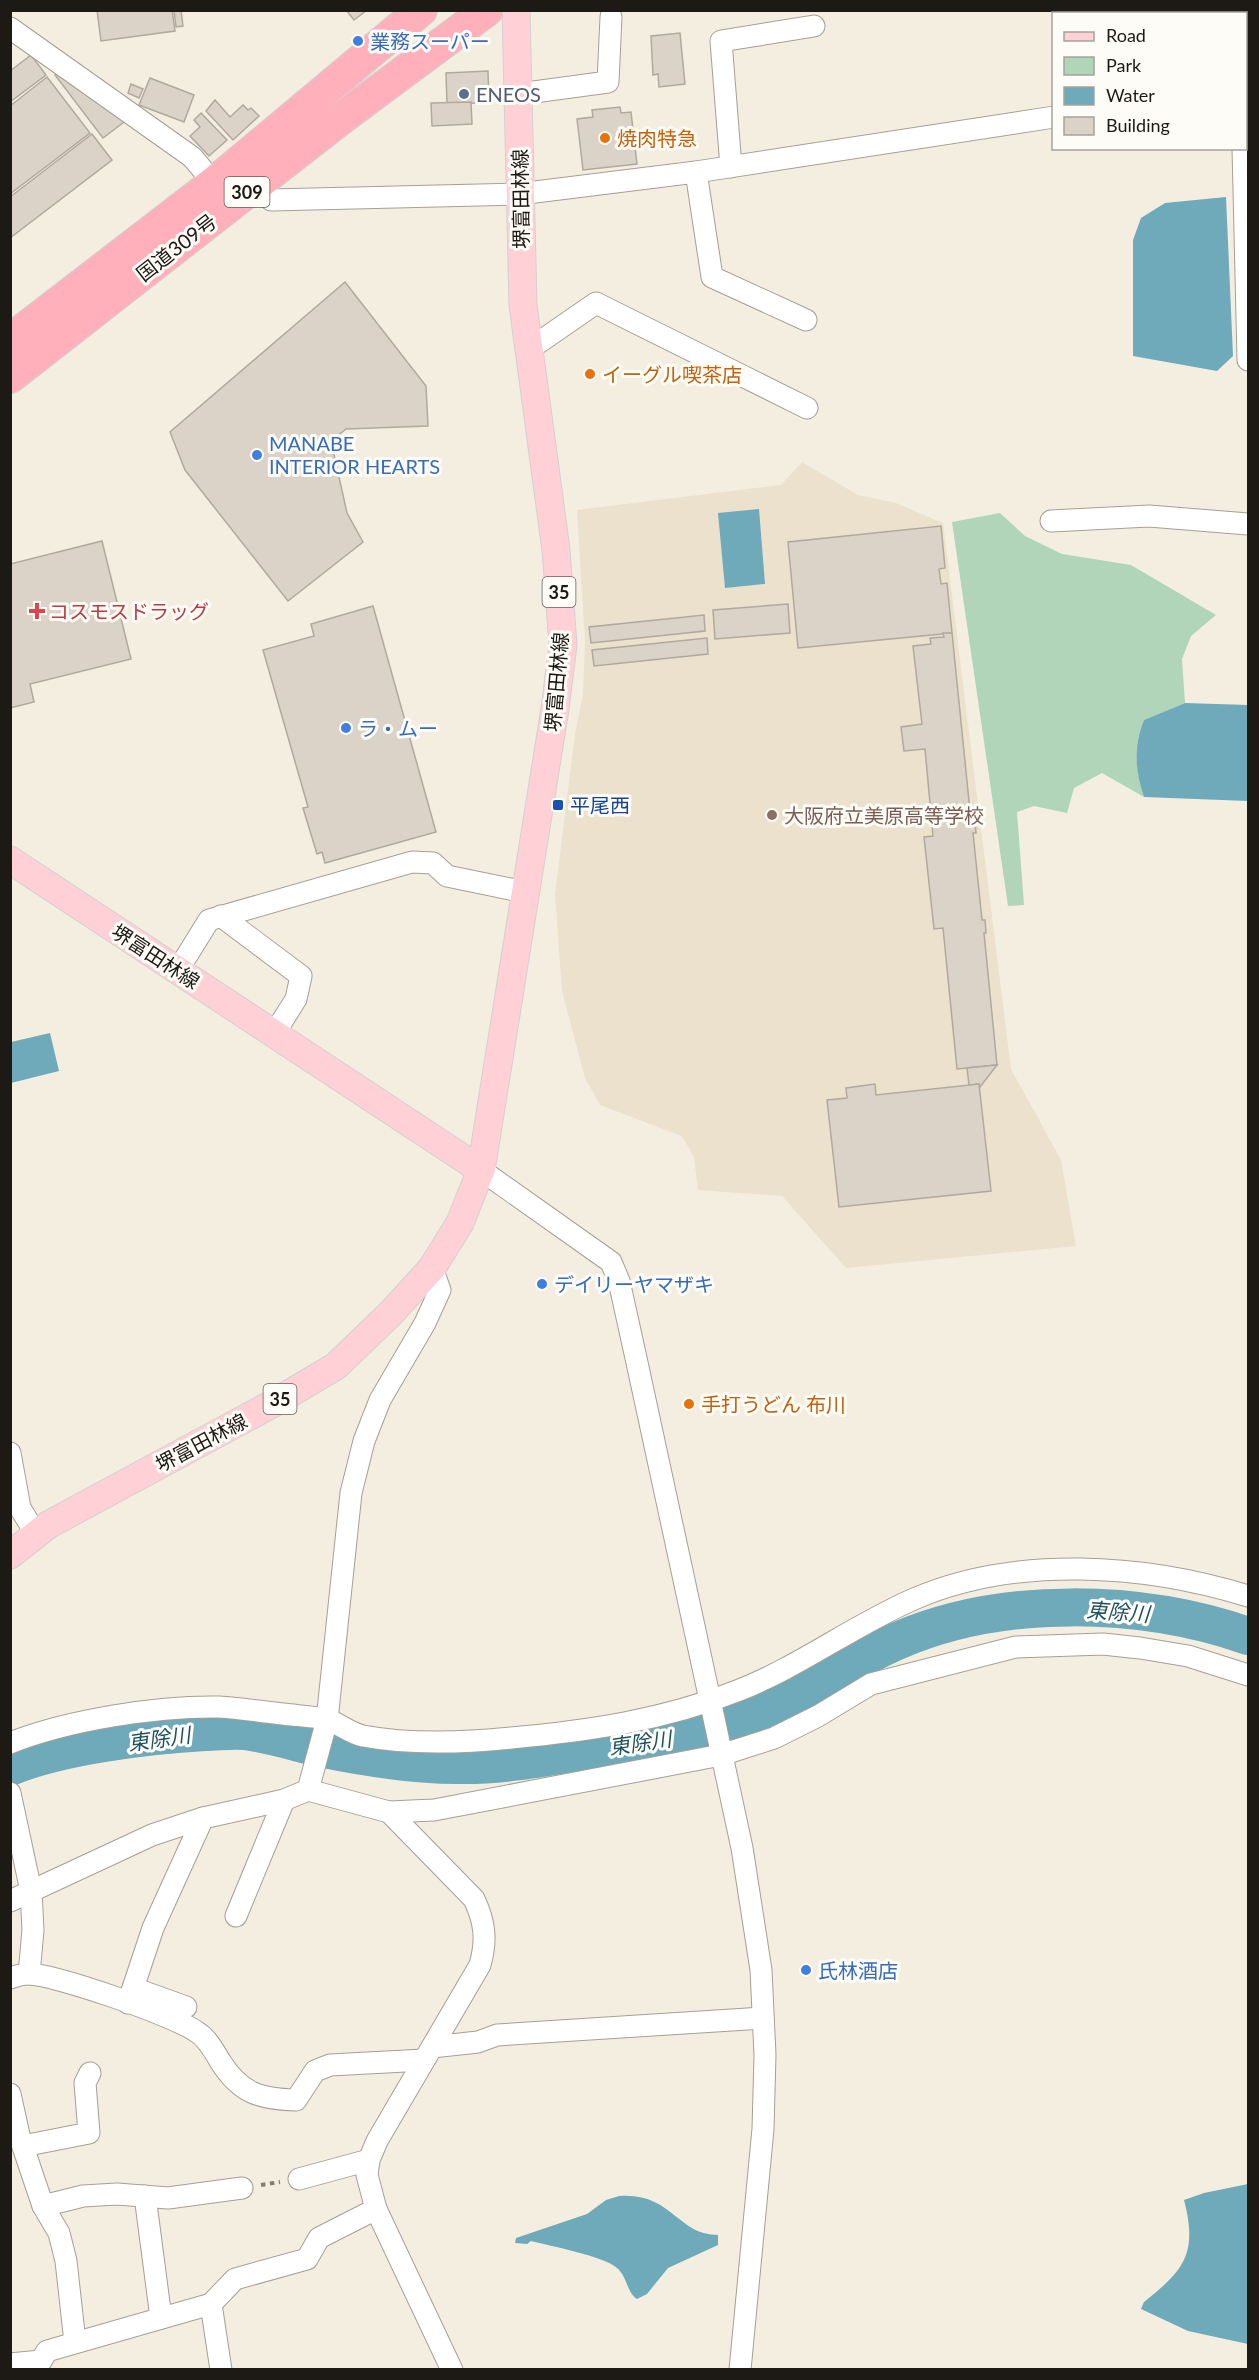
<svg xmlns="http://www.w3.org/2000/svg" width="1259" height="2380" font-family="Lato,'Noto Sans JP',sans-serif">
<style>
.built{fill:#ebe1cd}
.green{fill:#b0d5b8}
.water{fill:#6eaaba}
.lines{fill:none;stroke-linecap:round;stroke-linejoin:round}
.river{stroke:#6eaaba;stroke-width:38}
.building{fill:#dbd3c7;stroke:#b1a99e;stroke-width:1.5}
.minor-casing{stroke:#a6a094;stroke-width:23}
.major-casing{stroke:#d2d1d0;stroke-width:29}
.highway-casing{stroke:#d2d1d0;stroke-width:34}
.path{stroke:#827e75;stroke-width:4;stroke-dasharray:4.5 4.5;stroke-linecap:butt}
.minor{stroke:#fff;stroke-width:21}
.major{stroke:#ffd0d6;stroke-width:27}
.highway{stroke:#ffb0bb;stroke-width:32}
.shop-dot{fill:#3f7fe0;stroke:#fefcf7;stroke-width:2}
.service-dot{fill:#5c6f8a;stroke:#fefcf7;stroke-width:2}
.food-dot{fill:#e8710a;stroke:#fefcf7;stroke-width:2}
.health-dot{fill:#e0444e;stroke:#fefcf7;stroke-width:2}
.transit-dot{fill:#1a4fb4;stroke:#fefcf7;stroke-width:2}
.education-dot{fill:#8d6e63;stroke:#fefcf7;stroke-width:2}
.labels{text-anchor:middle;dominant-baseline:central;stroke-width:6;stroke-linejoin:round;paint-order:stroke}
.shield{fill:#fefcf7;stroke:#605e5a;stroke-width:1.5}
.shield-label{font-size:18px;font-weight:bold;fill:#1d1a16}
.shop-label{font-size:20px;fill:#366cbe;stroke:#fefcf7;text-anchor:start}
.service-label{font-size:20px;fill:#4e5e75;stroke:#fefcf7;text-anchor:start}
.food-label{font-size:20px;fill:#c56008;stroke:#fefcf7;text-anchor:start}
.street-label{font-size:20px;fill:#1d1a16;stroke:#fefcf7}
.health-label{font-size:20px;fill:#be3a42;stroke:#fefcf7;text-anchor:start}
.transit-label{font-size:20px;fill:#164399;stroke:#fefcf7;text-anchor:start}
.education-label{font-size:20px;fill:#785e54;stroke:#fefcf7;text-anchor:start}
.water-label{font-size:21px;font-style:italic;fill:#1f525f;stroke:#fefcf7}
</style>
<rect width="100%" height="100%" fill="#f4eee1"/>
<path class="built" d="M802 462 858 495 896 503 943 523 1011 1069 1061 1160 1076 1246 846 1268 782 1196 698 1190 694 1157 682 1136 600 1105 585 1078 562 991 555 895 575 734 583 694 585 641 577 510 781 485Z"/>
<path class="green" d="M1000 513 1025 536 1062 554 1131 565 1216 615 1191 636 1182 659 1185 703 1144 720C1132 750 1136 766 1144 797L1102 773 1074 788 1067 813 1034 806 1017 812 1024 905 1008 906 952 522Z"/>
<g class="water">
<path d="M1226 197 1233 356 1217 371 1133 356V240L1141 218 1165 203Z"/>
<path d="M759 509 765 584 725 588 718 513Z"/>
<path d="M1185 703 1248 705V801L1144 797C1135 769 1133 747 1144 720Z"/>
<path d="M50 1033 59 1071 11 1083V1042Z"/>
<path d="M1248 2184V2344L1188 2331 1141 2309 1144 2302C1184 2270 1198 2254 1184 2200L1204 2193Z"/>
<path d="M619 2196C672 2192 677 2235 718 2235V2245L668 2268 647 2294 637 2299C627 2293 627 2276 617 2268 604 2256 550 2246 531 2241L527 2244 515 2243 516 2238 587 2214 606 2200Z"/>
</g>
<g class="lines">
<path class="river" d="M10 1767C60 1746 150 1735 205 1732 218 1732 231 1730 244 1731 269 1734 294 1742 319 1748 367 1758 416 1766 465 1765 511 1765 559 1755 605 1748 651 1741 699 1737 743 1720 796 1699 844 1664 897 1641 1003 1595 1141 1599 1248 1636"/>
</g>
<g class="building">
<path d="M97 10H172L175 31 101 41Z"/>
<path d="M174 10H181L183 26 176 27Z"/>
<path d="M346 10H367L354 20Z"/>
<path d="M680 33 685 84 659 87 658 74 653 75 651 36Z"/>
<path d="M31 55 46 75 10 102V71Z"/>
<path d="M488 71 489 102 447 105 446 73Z"/>
<path d="M60 72 128 119 103 138 55 75Z"/>
<path d="M47 77 90 133 10 194V106Z"/>
<path d="M150 78 194 95 184 122 139 105Z"/>
<path d="M131 84 143 89 139 98 128 93Z"/>
<path d="M215 100 230 117 243 105 248 110 251 108 259 116 233 140 206 111Z"/>
<path d="M471 102 472 124 432 126 431 103Z"/>
<path d="M620 107 621 113 631 112 637 164 583 170 577 119 593 117 592 110Z"/>
<path d="M201 113 227 140 209 156 190 136 200 127 194 120Z"/>
<path d="M92 134 112 160 10 238V197Z"/>
<path d="M345 282 426 386 428 426 346 429 331 441 347 513 363 542 288 601 185 470 170 432Z"/>
<path d="M941 526 945 568 939 569 941 584 947 583 952 633 798 648 788 542Z"/>
<path d="M102 541 131 659 30 684 34 702 10 708V564Z"/>
<path d="M788 604 790 633 715 639 713 610Z"/>
<path d="M373 606 436 832 325 863 322 852 317 854 303 808 308 807 263 650 314 636 311 624Z"/>
<path d="M704 615 705 631 591 643 589 627Z"/>
<path d="M943 633H952L971 821 975 820 976 833H973L982 920H985L986 933H984L997 1065 957 1069 943 928 934 929 924 837 933 836 925 749 904 751 901 727 922 724 913 646 931 644 930 638 944 637Z"/>
<path d="M707 638 708 654 594 666 592 650Z"/>
<path d="M997 1065 980 1087 979 1084 969 1085 967 1068Z"/>
<path d="M875 1084 876 1095 979 1084 991 1191 839 1207 827 1100 847 1098 846 1088Z"/>
</g>
<g class="lines">
<defs>
<g id="minor">
<path d="M1241 10V14"/>
<path d="M1116 14V10"/>
<path d="M10 28 192 157 214 183"/>
<path d="M519 94 608 82 611 17"/>
<path d="M1243 148 1248 360"/>
<path d="M731 167 721 41 814 26"/>
<path d="M696 172 712 277 806 320"/>
<path d="M255 185 271 200 519 194 696 172 1054 117"/>
<path d="M528 350 596 303 807 408"/>
<path d="M1051 521 1149 516 1248 524"/>
<path d="M221 916 301 976 296 999 274 1034"/>
<path d="M178 970 209 920 412 862 433 863 447 876 525 892"/>
<path d="M481 1170 611 1262 619 1281 636 1358 742 1848 761 1970 765 2055 763 2129 740 2370"/>
<path d="M10 1453 20 1508 36 1534"/>
<path d="M10 1743C68 1720 157 1706 219 1707 240 1708 262 1712 283 1714 297 1716 314 1716 328 1720 340 1724 350 1733 363 1736 411 1745 462 1743 511 1738 588 1731 664 1720 737 1691 799 1667 852 1626 914 1599 1016 1555 1144 1564 1248 1596"/>
<path d="M308 1790 327 1720 351 1493 364 1441 380 1400 425 1323 440 1290 432 1268"/>
<path d="M10 1793 31 1891 33 1930 29 1974"/>
<path d="M389 1812 474 1899C485 1922 487 1940 480 1965L377 2141 369 2160 367 2175 376 2209 452 2370"/>
<path d="M10 1901 152 1835 203 1818 284 1800 308 1790 389 1812 434 1810 721 1755 774 1738 818 1716 871 1684 1016 1647 1103 1644 1140 1648 1188 1656 1248 1675"/>
<path d="M236 1916 284 1800"/>
<path d="M10 1978C16 1976 23 1974 28 1974 54 1974 175 2016 197 2032 207 2038 214 2051 220 2061 240 2093 259 2099 296 2100L315 2071 330 2065 424 2060"/>
<path d="M133 1988 186 2007"/>
<path d="M128 2003 153 1928 203 1818"/>
<path d="M432 2047 478 2042 497 2035 763 2018"/>
<path d="M10 2094 19 2135 43 2206 59 2233 66 2261 75 2342"/>
<path d="M23 2146 89 2133 85 2083 90 2073"/>
<path d="M299 2179 369 2160"/>
<path d="M145 2196 161 2318"/>
<path d="M43 2206 83 2196 117 2194 168 2198 242 2188"/>
<path d="M211 2304 221 2370"/>
<path d="M41 2361 47 2351 211 2304 235 2279 307 2259 319 2238 376 2209"/>
<path d="M10 2364 41 2361"/>
</g>
<g id="major">
<path d="M10 860 481 1170"/>
<path d="M10 1555 48 1525 272 1404 336 1366 391 1313 432 1268 460 1223 481 1170 555 709 563 645 556 550 523 305 516 10"/>
</g>
<g id="highway">
<path d="M10 340 214 183 421 10"/>
<path d="M10 377 343 117 487 10"/>
</g>
</defs>
<use href="#minor" class="minor-casing"/>
<use href="#major" class="major-casing"/>
<use href="#highway" class="highway-casing"/>
<path class="path" d="M261 2185 280 2182"/>
<use href="#minor" class="minor"/>
<use href="#major" class="major"/>
<use href="#highway" class="highway"/>
</g>
<g class="shop-dot">
<circle cx="358" cy="41" r="6"/>
<circle cx="257" cy="455" r="6"/>
<circle cx="346" cy="728" r="6"/>
<circle cx="542" cy="1284" r="6"/>
<circle cx="806" cy="1970" r="6"/>
</g>
<circle class="service-dot" cx="464" cy="94" r="6"/>
<g class="food-dot">
<circle cx="605" cy="138" r="6"/>
<circle cx="590" cy="374" r="6"/>
<circle cx="689" cy="1404" r="6"/>
</g>
<path class="health-dot" d="M34 602h6v6h6v6h-6v6h-6v-6h-6v-6h6z"/>
<rect class="transit-dot" x="552" y="799" width="12" height="12" rx="3"/>
<circle class="education-dot" cx="772" cy="815" r="6"/>
<g class="labels">
<g class="shield">
<rect x="224.5" y="177" width="45" height="30" rx="4.5"/>
<rect x="542.5" y="577" width="33" height="30" rx="4.5"/>
<rect x="263.5" y="1384" width="33" height="30" rx="4.5"/>
</g>
<g class="shield-label">
<text x="247" y="192">309</text>
<text x="559" y="592">35</text>
<text x="280" y="1399">35</text>
</g>
<g class="shop-label">
<text x="370" y="41">業務スーパー</text>
<text x="269" y="443">MANABE<tspan x="269" dy="23">INTERIOR HEARTS</tspan></text>
<text x="358" y="728">ラ・ムー</text>
<text x="554" y="1284">デイリーヤマザキ</text>
<text x="818" y="1970">氏林酒店</text>
</g>
<g class="service-label">
<text x="476" y="94">ENEOS</text>
</g>
<g class="food-label">
<text x="617" y="138">焼肉特急</text>
<text x="602" y="374">イーグル喫茶店</text>
<text x="701" y="1404">手打うどん 布川</text>
</g>
<g class="street-label">
<text transform="translate(520 199) rotate(-91)">堺富田林線</text>
<text transform="translate(176 247) rotate(-38)">国道309号</text>
<text transform="translate(556 682) rotate(-85)">堺富田林線</text>
<text transform="translate(156 956) rotate(33)">堺富田林線</text>
<text transform="translate(201 1442) rotate(-28)">堺富田林線</text>
</g>
<g class="health-label">
<text x="49" y="611">コスモスドラッグ</text>
</g>
<g class="transit-label">
<text x="570" y="805">平尾西</text>
</g>
<g class="education-label">
<text x="784" y="815">大阪府立美原高等学校</text>
</g>
<g class="water-label">
<text transform="translate(1118 1611) rotate(4)">東除川</text>
<text transform="translate(159 1738) rotate(-8)">東除川</text>
<text transform="translate(640 1742) rotate(-8)">東除川</text>
</g>
</g>
<rect width="1259" height="2380" fill="none" stroke="#1d1a16" stroke-width="24"/>
<rect x="1052" y="12" width="195" height="138" fill="#fefcf7" stroke="#a4a29d" stroke-width="1.5"/>
<rect x="1064" y="32" width="30" height="9" fill="#ffd0d6" stroke="#a4a29d" stroke-width="1.5"/>
<text x="1106" y="42" font-size="18" fill="#1d1a16">Road</text>
<rect x="1064" y="57" width="30" height="18" fill="#b0d5b8" stroke="#a4a29d" stroke-width="1.5"/>
<text x="1106" y="72" font-size="18" fill="#1d1a16">Park</text>
<rect x="1064" y="87" width="30" height="18" fill="#6eaaba" stroke="#a4a29d" stroke-width="1.5"/>
<text x="1106" y="102" font-size="18" fill="#1d1a16">Water</text>
<rect x="1064" y="117" width="30" height="18" fill="#dbd3c7" stroke="#a4a29d" stroke-width="1.5"/>
<text x="1106" y="132" font-size="18" fill="#1d1a16">Building</text>
</svg>
